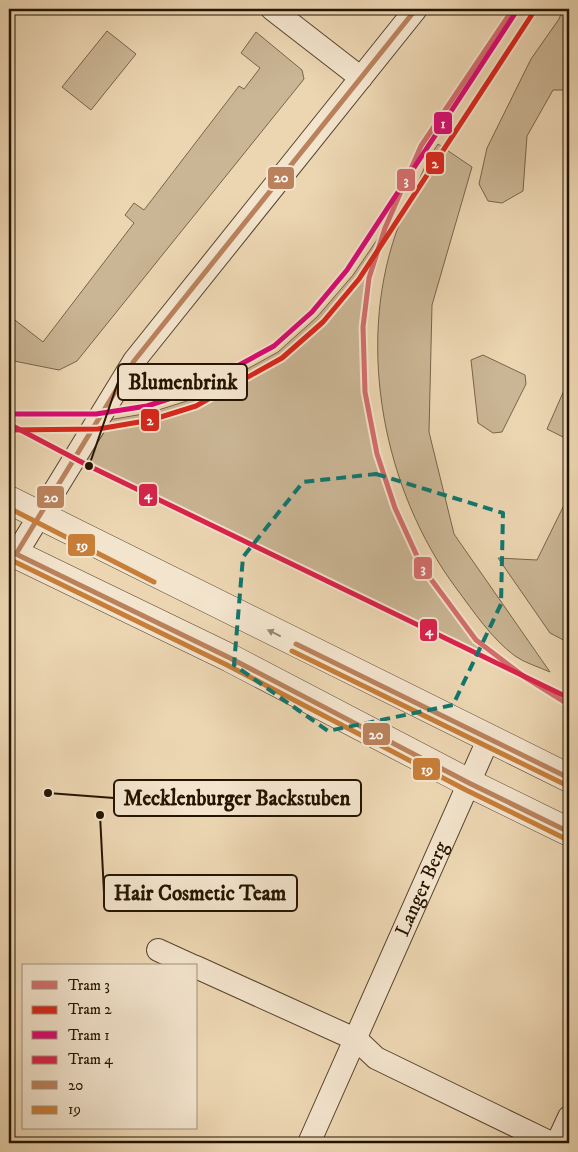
<svg xmlns="http://www.w3.org/2000/svg" width="578" height="1152" font-family="'IM FELL DW Pica',serif">
<style>
.green{fill:#cab594;stroke:#78644a}
.lines{fill:none;stroke-linecap:round;stroke-linejoin:round}
.minor-casing{stroke:#57442c;stroke-width:24}
.tertiary-casing{stroke:#57442c;stroke-width:29}
.minor{stroke:#f3e4cd;stroke-width:22}
.tertiary{stroke:#f3e4cd;stroke-width:28}
.bus-1-casing{stroke:#f3e4cd;stroke-width:9}
.bus-2-casing{stroke:#f3e4cd;stroke-width:9}
.bus-1{stroke:#ba825c;stroke-width:5}
.bus-2{stroke:#c77e39;stroke-width:5}
.tram-1-casing{stroke:#f3e4cd;stroke-width:9}
.tram-2-casing{stroke:#f3e4cd;stroke-width:9}
.tram-3-casing{stroke:#f3e4cd;stroke-width:9}
.tram-4-casing{stroke:#f3e4cd;stroke-width:9}
.tram-1{stroke:#d46e6c;stroke-width:5}
.tram-2{stroke:#d9261c;stroke-width:5}
.tram-3{stroke:#da0873;stroke-width:5}
.tram-4{stroke:#db214c;stroke-width:5}
.oneway{fill:#968671}
.marked{fill:none;stroke:#0f766e;stroke-width:4;stroke-dasharray:10 6;stroke-linejoin:round}
.labels{text-anchor:middle;dominant-baseline:central;stroke-width:5;stroke-linejoin:round;paint-order:stroke}
.street-label{font-size:20px;fill:#251400;stroke:#f3e4cd}
.leader{fill:none;stroke:#251400;stroke-width:2}
.callout-dot{fill:#251400;stroke:#f3e4cd;stroke-width:2}
.callout{fill:#f3e4cd;stroke:#251400;stroke-width:2}
.callout-label{font-size:21px;text-anchor:middle;font-weight:bold;fill:#251400}
.line-badge{stroke:#f3e4cd;stroke-width:2}
.badge-label{font-size:14px;text-anchor:middle;font-weight:bold;fill:#fff}
</style>
<rect width="100%" height="100%" fill="#ecd6b2"/>
<filter id="stains"><feTurbulence type="fractalNoise" baseFrequency=".004" numOctaves="4"/><feColorMatrix values="0 0 0 0 .2 0 0 0 0 .09 0 0 0 0 .02 0 0 0 .5 -.17"/></filter>
<radialGradient id="worn" r=".72"><stop offset=".6" stop-color="#630" stop-opacity="0"/><stop offset="1" stop-color="#630" stop-opacity=".3"/></radialGradient>
<g class="green">
<path d="M563 9H569V90H553L527 136 523 191 502 203 488 201 479 184 487 148 531 59 559 19Z"/>
<path d="M107 31 136 54 91 110 62 87Z"/>
<path d="M256 32 302 70 304 79 77 361 59 370 9 360V321L11 317 43 342 134 223 125 215 134 203 144 210 239 86 244 89 260 68 241 53Z"/>
<path d="M438 144 472 167 432 305 429 432 454 534 550 672C539 667 525 663 515 656 491 638 474 612 456 588 384 491 356 348 396 233 400 220 407 207 413 195 420 177 427 160 438 144Z"/>
<path d="M385 228 369 278 363 327 365 392 377 454 395 508 422 567 476 640 526 678 74 457 97 422 149 413 193 399 278 352 317 317 353 275Z"/>
<path d="M483 355 525 375 526 384 502 432 493 433 478 423 471 360Z"/>
<path d="M569 379V440L547 429Z"/>
<path d="M569 495V643L550 633 498 558 537 560Z"/>
</g>
<g class="lines">
<defs>
<g id="minor">
<path d="M272 9 361 78"/>
<path d="M16 554 134 361 416 9"/>
<path d="M158 950 193 966"/>
<path d="M196 967 357 1040 376 1058 551 1143"/>
<path id="s1" d="M309 1143 488 740"/>
<path d="M557 1143 569 1117"/>
</g>
<g id="tertiary">
<path d="M9 500 569 778"/>
<path d="M9 551 230 658 469 783 569 832"/>
</g>
</defs>
<use href="#minor" class="minor-casing"/>
<use href="#tertiary" class="tertiary-casing"/>
<use href="#minor" class="minor"/>
<use href="#tertiary" class="tertiary"/>
<defs>
<g id="bus-1">
<path d="M416 9 134 361 16 554 230 658 469 783 569 832"/>
<path d="M296 644 569 778"/>
</g>
<g id="bus-2">
<path d="M9 508 154 582"/>
<path d="M9 559 227 665 466 790 566 839"/>
<path d="M292 651 566 785"/>
</g>
</defs>
<use href="#bus-1" class="bus-1-casing"/>
<use href="#bus-2" class="bus-2-casing"/>
<use href="#bus-1" class="bus-1"/>
<use href="#bus-2" class="bus-2"/>
<defs>
<path id="tram-1" d="M513 9 421 146 385 228 369 278 363 327 365 392 377 454 395 508 422 567 476 640 526 678 569 705"/>
<path id="tram-2" d="M9 430 98 429 151 420 196 406 282 358 323 322 359 279 533 13"/>
<path id="tram-3" d="M9 414H96L147 406 190 392 274 346 312 312 347 270 518 9"/>
<path id="tram-4" d="M9 424 89 466 569 698"/>
</defs>
<use href="#tram-1" class="tram-1-casing"/>
<use href="#tram-2" class="tram-2-casing"/>
<use href="#tram-3" class="tram-3-casing"/>
<use href="#tram-4" class="tram-4-casing"/>
<use href="#tram-1" class="tram-1"/>
<use href="#tram-2" class="tram-2"/>
<use href="#tram-3" class="tram-3"/>
<use href="#tram-4" class="tram-4"/>
</g>
<defs><path id="oneway-solid" d="M-6-.8H1V-3.2L6.5 0L1 3.2V.8H-6Z" transform="scale(1.25)"/></defs>
<use class="oneway" href="#oneway-solid" transform="translate(274 633) rotate(-154)"/>
<path class="marked" d="M376 474 503 513 501 604 453 705 328 731 234 665 243 557 303 482Z"/>
<g class="labels">
<g class="street-label">
<text stroke="none"><textPath href="#s1" startOffset="278">Langer Berg</textPath></text>
</g>
</g>
<path class="leader" d="M89 466L118 382M48 793L114 798M100 815L104 893"/>
<g class="callout-dot">
<circle cx="89" cy="466" r="5"/>
<circle cx="48" cy="793" r="5"/>
<circle cx="100" cy="815" r="5"/>
</g>
<g class="callout">
<rect x="118" y="364" width="129" height="36" rx="5"/>
<rect x="114" y="780" width="247" height="36" rx="5"/>
<rect x="104" y="875" width="193" height="36" rx="5"/>
</g>
<g class="callout-label">
<text x="183" y="389">Blumenbrink</text>
<text x="237" y="805">Mecklenburger Backstuben</text>
<text x="200" y="900">Hair Cosmetic Team</text>
</g>
<g class="line-badge">
<rect x="433" y="111" width="20" height="24" rx="5" fill="#da0873"/>
<rect x="425" y="151" width="20" height="24" rx="5" fill="#d9261c"/>
<rect x="267" y="166" width="28" height="24" rx="5" fill="#ba825c"/>
<rect x="396" y="168" width="20" height="24" rx="5" fill="#d46e6c"/>
<rect x="140" y="408" width="20" height="24" rx="5" fill="#d9261c"/>
<rect x="138" y="483" width="20" height="24" rx="5" fill="#db214c"/>
<rect x="36" y="485" width="29" height="24" rx="5" fill="#ba825c"/>
<rect x="67" y="533" width="29" height="24" rx="5" fill="#c77e39"/>
<rect x="413" y="556" width="20" height="24" rx="5" fill="#d46e6c"/>
<rect x="419" y="618" width="19" height="24" rx="5" fill="#db214c"/>
<rect x="362" y="722" width="29" height="24" rx="5" fill="#ba825c"/>
<rect x="412" y="757" width="29" height="24" rx="5" fill="#c77e39"/>
</g>
<g class="badge-label">
<text x="443" y="128">1</text>
<text x="435" y="168">2</text>
<text x="281" y="182">20</text>
<text x="406" y="185">3</text>
<text x="150" y="425">2</text>
<text x="148" y="499">4</text>
<text x="51" y="502">20</text>
<text x="82" y="550">19</text>
<text x="423" y="573">3</text>
<text x="429" y="635">4</text>
<text x="376" y="739">20</text>
<text x="427" y="774">19</text>
</g>
<rect width="578" height="1152" fill="none" stroke="#ecd6b2" stroke-width="30"/>
<rect x="10" y="10" width="558" height="1132" fill="none" stroke="#251400" stroke-width="2.5"/>
<rect x="15" y="15" width="548" height="1122" fill="none" stroke="#251400"/>
<rect x="22" y="964" width="175" height="165" fill="#f3e4cd" stroke="#a1917b"/>
<rect x="32" y="981" width="25" height="8" fill="#d46e6c" stroke="#a1917b"/>
<text x="68" y="990" font-size="15" fill="#251400">Tram 3</text>
<rect x="32" y="1006" width="25" height="8" fill="#d9261c" stroke="#a1917b"/>
<text x="68" y="1014" font-size="15" fill="#251400">Tram 2</text>
<rect x="32" y="1031" width="25" height="8" fill="#da0873" stroke="#a1917b"/>
<text x="68" y="1040" font-size="15" fill="#251400">Tram 1</text>
<rect x="32" y="1056" width="25" height="8" fill="#db214c" stroke="#a1917b"/>
<text x="68" y="1064" font-size="15" fill="#251400">Tram 4</text>
<rect x="32" y="1081" width="25" height="8" fill="#ba825c" stroke="#a1917b"/>
<text x="68" y="1090" font-size="15" fill="#251400">20</text>
<rect x="32" y="1106" width="25" height="8" fill="#c77e39" stroke="#a1917b"/>
<text x="68" y="1114" font-size="15" fill="#251400">19</text>
<rect width="100%" height="100%" filter="url(#stains)"/>
<rect width="100%" height="100%" fill="url(#worn)"/>
</svg>
